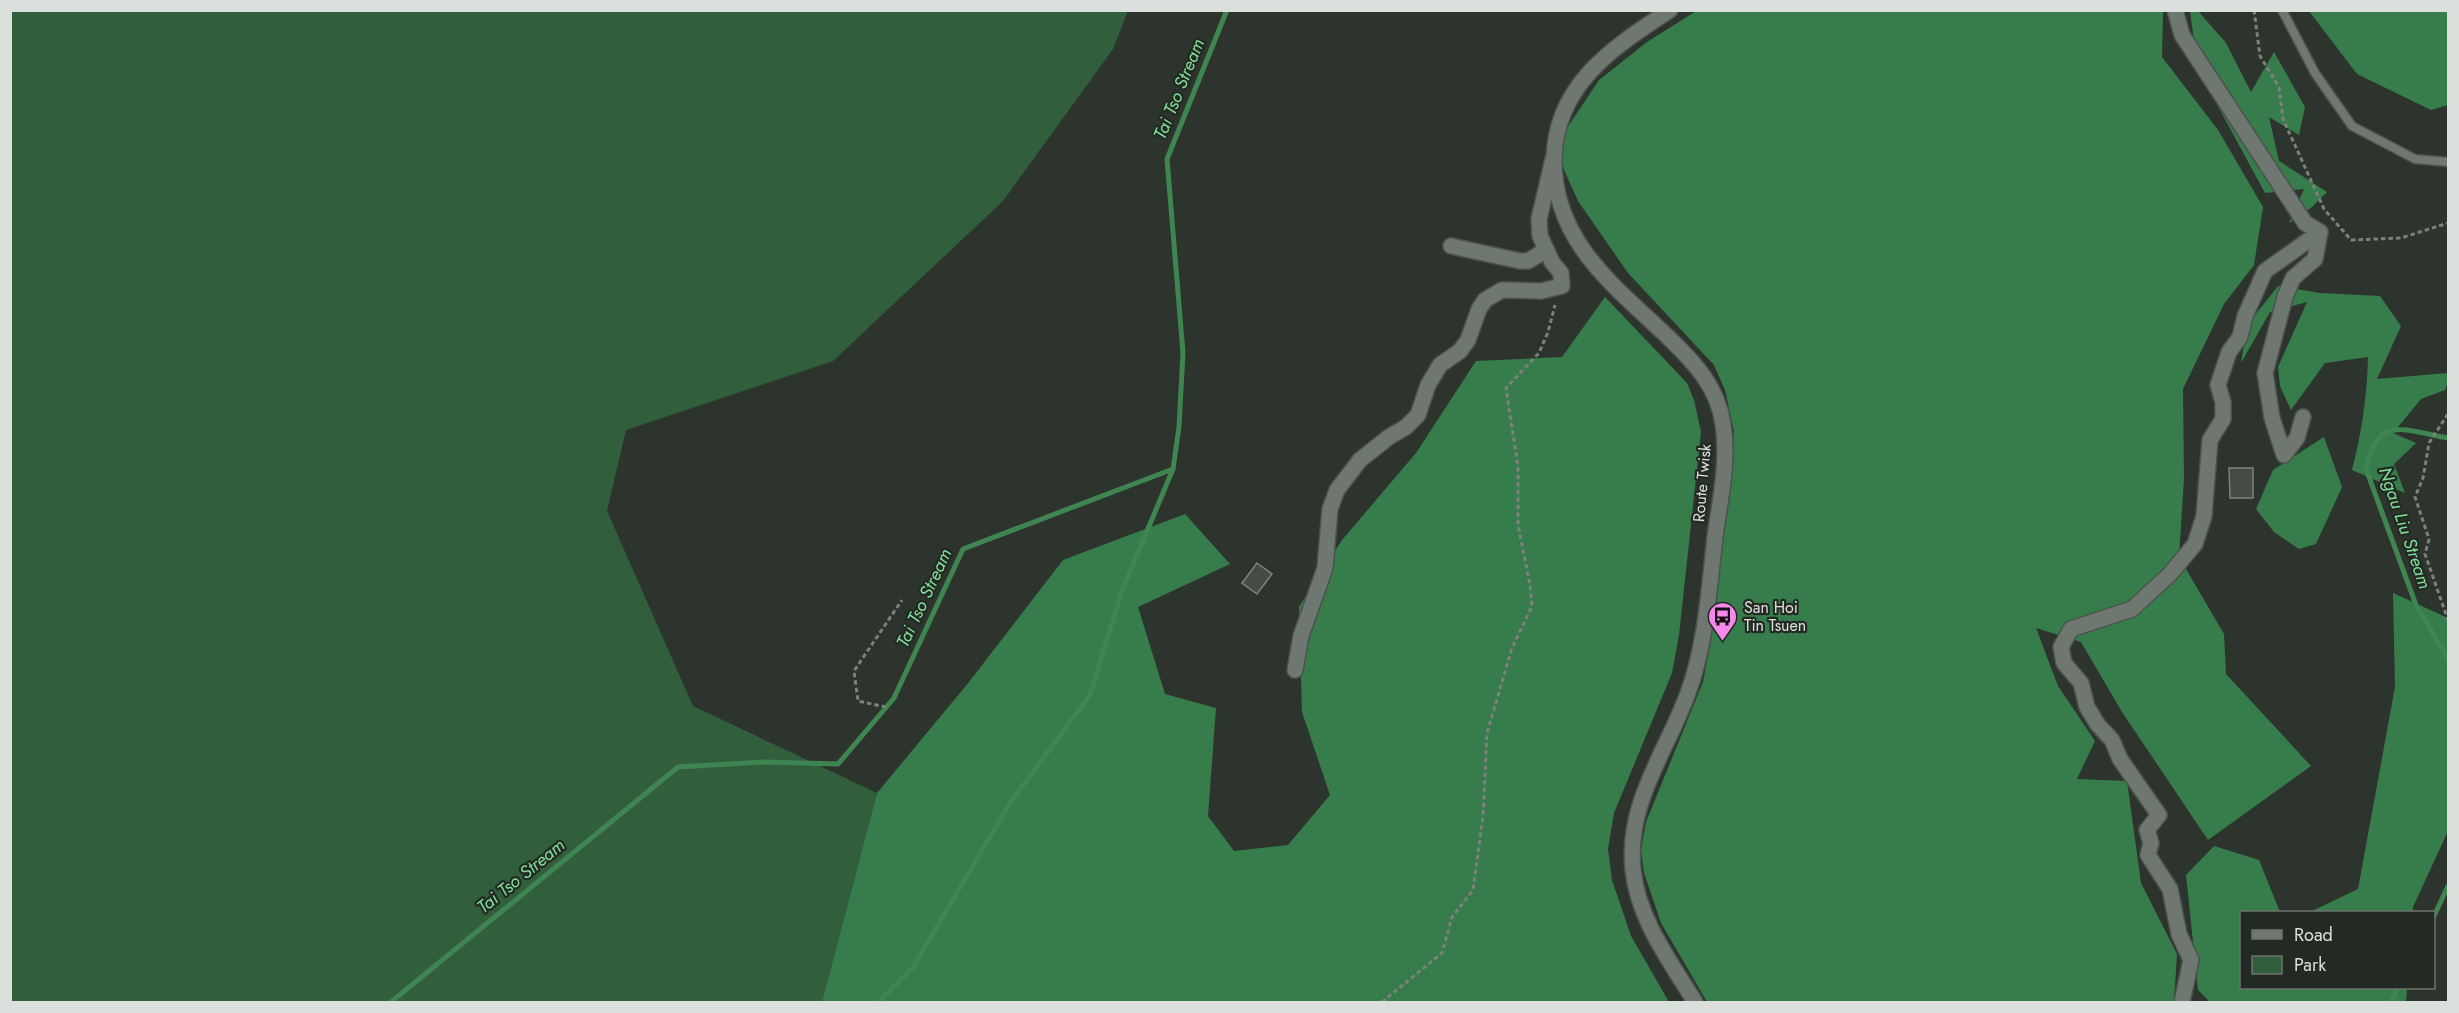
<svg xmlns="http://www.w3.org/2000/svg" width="2459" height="1013" font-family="Jost,sans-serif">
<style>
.green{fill:#315f3c}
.forest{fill:#377d4b}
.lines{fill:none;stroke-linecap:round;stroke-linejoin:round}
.stream{stroke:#3f8551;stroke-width:5}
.building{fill:#454c46;stroke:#7c847d;stroke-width:1.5}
.service-casing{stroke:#4c524d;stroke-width:11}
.minor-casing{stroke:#4c524d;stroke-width:18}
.secondary-casing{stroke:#4c524d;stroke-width:18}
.path{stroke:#7b817c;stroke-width:3;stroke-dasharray:4.5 3;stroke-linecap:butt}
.service{stroke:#6e7770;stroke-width:8}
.minor{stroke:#6e7770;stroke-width:15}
.secondary{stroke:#6e7770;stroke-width:15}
.labels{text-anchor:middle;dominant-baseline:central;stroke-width:4.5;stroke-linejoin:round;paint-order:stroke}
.street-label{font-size:16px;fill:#dbe0dc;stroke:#232a24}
.poi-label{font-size:16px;fill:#dbe0dc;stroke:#232a24;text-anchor:start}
.water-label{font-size:18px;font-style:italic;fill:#80df97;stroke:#232a24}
</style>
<rect width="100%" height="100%" fill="#2d342e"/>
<path class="green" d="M11 11H1128L1113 49 1003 201 833 361 626 430 607 511 693 706 877 793 822 1002H11Z"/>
<g class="forest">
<path d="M1696 11H2163L2162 57 2218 130 2263 207 2254 265 2224 304 2183 389 2184 479 2179 557 2224 634 2226 674 2311 766 2208 840 2122 712 2081 642 2036 628 2058 686 2095 741 2077 779 2127 781 2141 883 2177 954 2174 1002H1707L1661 923 1644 873 1641 850 1646 822 1703 682 1711 640 1734 431 1725 390 1714 365 1628 273 1578 201 1564 170 1559 140 1599 80 1647 42Z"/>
<path d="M2190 11H2198L2226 43 2251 92 2274 52 2305 107 2299 135 2269 117 2279 161 2327 192 2312 207 2289 223 2304 189 2265 193 2214 99 2199 77Z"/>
<path d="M2309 11H2448V105L2431 110 2357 74Z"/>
<path d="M2278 286 2320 293 2380 296 2401 326 2377 379 2448 373V382L2445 390 2421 399 2393 433 2416 443 2394 464 2405 493 2352 470C2362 432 2367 396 2368 357L2325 363 2291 410 2280 386 2278 367 2307 302 2270 312 2241 363 2247 325Z"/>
<path d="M1605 297 1687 383 1694 400 1701 432 1679 635 1672 673 1614 813 1608 849 1612 880 1631 936 1669 1002H822L877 793 969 682 1063 560 1185 514 1230 564 1138 607 1165 694 1216 708 1208 816 1234 851 1288 845 1330 795 1302 712 1299 607 1342 540 1416 453 1476 361 1562 357Z"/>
<path d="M2324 437 2342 487 2316 544 2299 549 2274 532 2256 509 2273 470Z"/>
<path d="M2393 593 2448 618V831L2413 907V912H2310L2358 889 2395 687Z"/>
<path d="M2214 846 2259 860 2280 912H2242V988H2407L2406 1002H2210L2198 990 2186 875Z"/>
</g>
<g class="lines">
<g class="stream">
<path d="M2448 438C2406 431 2377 413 2366 469L2416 605 2448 659"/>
<path d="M2434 916 2448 886"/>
<path d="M391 1002 678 767 763 762 838 764 894 698 963 549 1173 469 1179 427 1183 353 1167 159 1227 10"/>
<path d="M879 1002 912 969 1010 803 1090 695 1122 591 1173 469"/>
<path d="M2391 1002 2398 988"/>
</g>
</g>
<g class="building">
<path d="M2229 468H2253V498H2230Z"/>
<path d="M1257 563 1272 574 1257 594 1242 583Z"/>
</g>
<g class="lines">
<defs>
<path id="service" d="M2282 10 2315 73 2352 126 2415 159 2448 162"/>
<g id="minor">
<path d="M2175 10 2182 35 2305 223 2320 232 2315 259 2293 278 2285 297 2265 373 2272 418 2284 455 2297 438 2303 417"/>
<path d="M1451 246 1520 261H1528L1546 250"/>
<path d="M1295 670 1301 636 1325 568 1330 509 1337 490 1360 460 1389 437 1406 427 1418 415 1428 385 1440 365 1460 351 1468 340 1479 309 1485 300 1502 290 1541 291 1562 286 1561 273 1552 262 1540 236 1539 219 1553 159"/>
<path d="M2182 1002 2191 960 2179 934 2170 889 2148 855 2151 843 2147 830 2159 815 2120 759 2112 740 2098 725 2087 707 2081 683 2064 663 2061 647 2071 629 2132 609 2170 574 2195 544 2204 516 2210 440 2223 419V402L2218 385 2229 352 2240 337 2245 316 2265 271 2320 232"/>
</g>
<path id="secondary" d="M1670 10C1614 47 1555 84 1554 160 1554 243 1615 286 1670 339 1695 363 1718 388 1723 424 1729 461 1720 500 1715 537 1709 589 1706 644 1688 693 1666 753 1626 803 1633 870 1638 919 1670 961 1695 1002"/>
</defs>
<use href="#service" class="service-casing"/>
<use href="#minor" class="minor-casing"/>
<use href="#secondary" class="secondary-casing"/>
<g class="path">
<path d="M2254 10 2260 56 2279 87 2283 119 2324 209 2351 240 2401 238 2448 223"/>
<path d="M2448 414 2429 443 2423 478 2415 497 2429 539 2425 554 2448 620"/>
<path d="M886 707 858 701 854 671 902 600"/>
<path d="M1382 1002 1442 953 1452 917 1473 890 1483 816 1487 733 1512 648 1532 606 1530 585 1518 525V467L1506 388 1539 353 1548 332 1555 305"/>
</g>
<use href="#service" class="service"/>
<use href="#minor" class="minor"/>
<use href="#secondary" class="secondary"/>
</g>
<defs>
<symbol id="bus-pin" viewBox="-11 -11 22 30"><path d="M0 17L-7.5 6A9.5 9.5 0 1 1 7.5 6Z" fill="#f688ed" stroke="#232a24"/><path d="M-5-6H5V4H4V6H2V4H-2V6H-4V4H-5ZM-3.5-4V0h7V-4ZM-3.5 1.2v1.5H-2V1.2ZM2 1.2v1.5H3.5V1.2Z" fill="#111"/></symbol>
</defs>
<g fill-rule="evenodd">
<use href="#bus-pin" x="1706" y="600" width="33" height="45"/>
</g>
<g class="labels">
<g class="street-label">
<text transform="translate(1702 483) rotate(-85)">Route Twisk</text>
</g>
<g class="poi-label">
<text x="1744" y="607">San Hoi<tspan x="1744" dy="18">Tin Tsuen</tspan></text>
</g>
<g class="water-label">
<text transform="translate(1179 89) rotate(-68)">Tai Tso Stream</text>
<text transform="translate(2405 528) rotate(71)">Ngau Liu Stream</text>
<text transform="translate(924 598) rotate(-65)">Tai Tso Stream</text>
<text transform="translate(521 876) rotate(-39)">Tai Tso Stream</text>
</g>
</g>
<rect width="2459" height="1013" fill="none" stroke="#dbe0dc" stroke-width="24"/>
<rect x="2240" y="911" width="195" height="78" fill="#232a24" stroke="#6d736e" stroke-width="1.5"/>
<rect x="2252" y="930" width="30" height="9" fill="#6e7770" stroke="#6d736e" stroke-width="1.5"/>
<text x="2294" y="941" font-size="18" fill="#dbe0dc">Road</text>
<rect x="2252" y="956" width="30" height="18" fill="#315f3c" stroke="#6d736e" stroke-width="1.5"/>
<text x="2294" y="971" font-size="18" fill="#dbe0dc">Park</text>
</svg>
